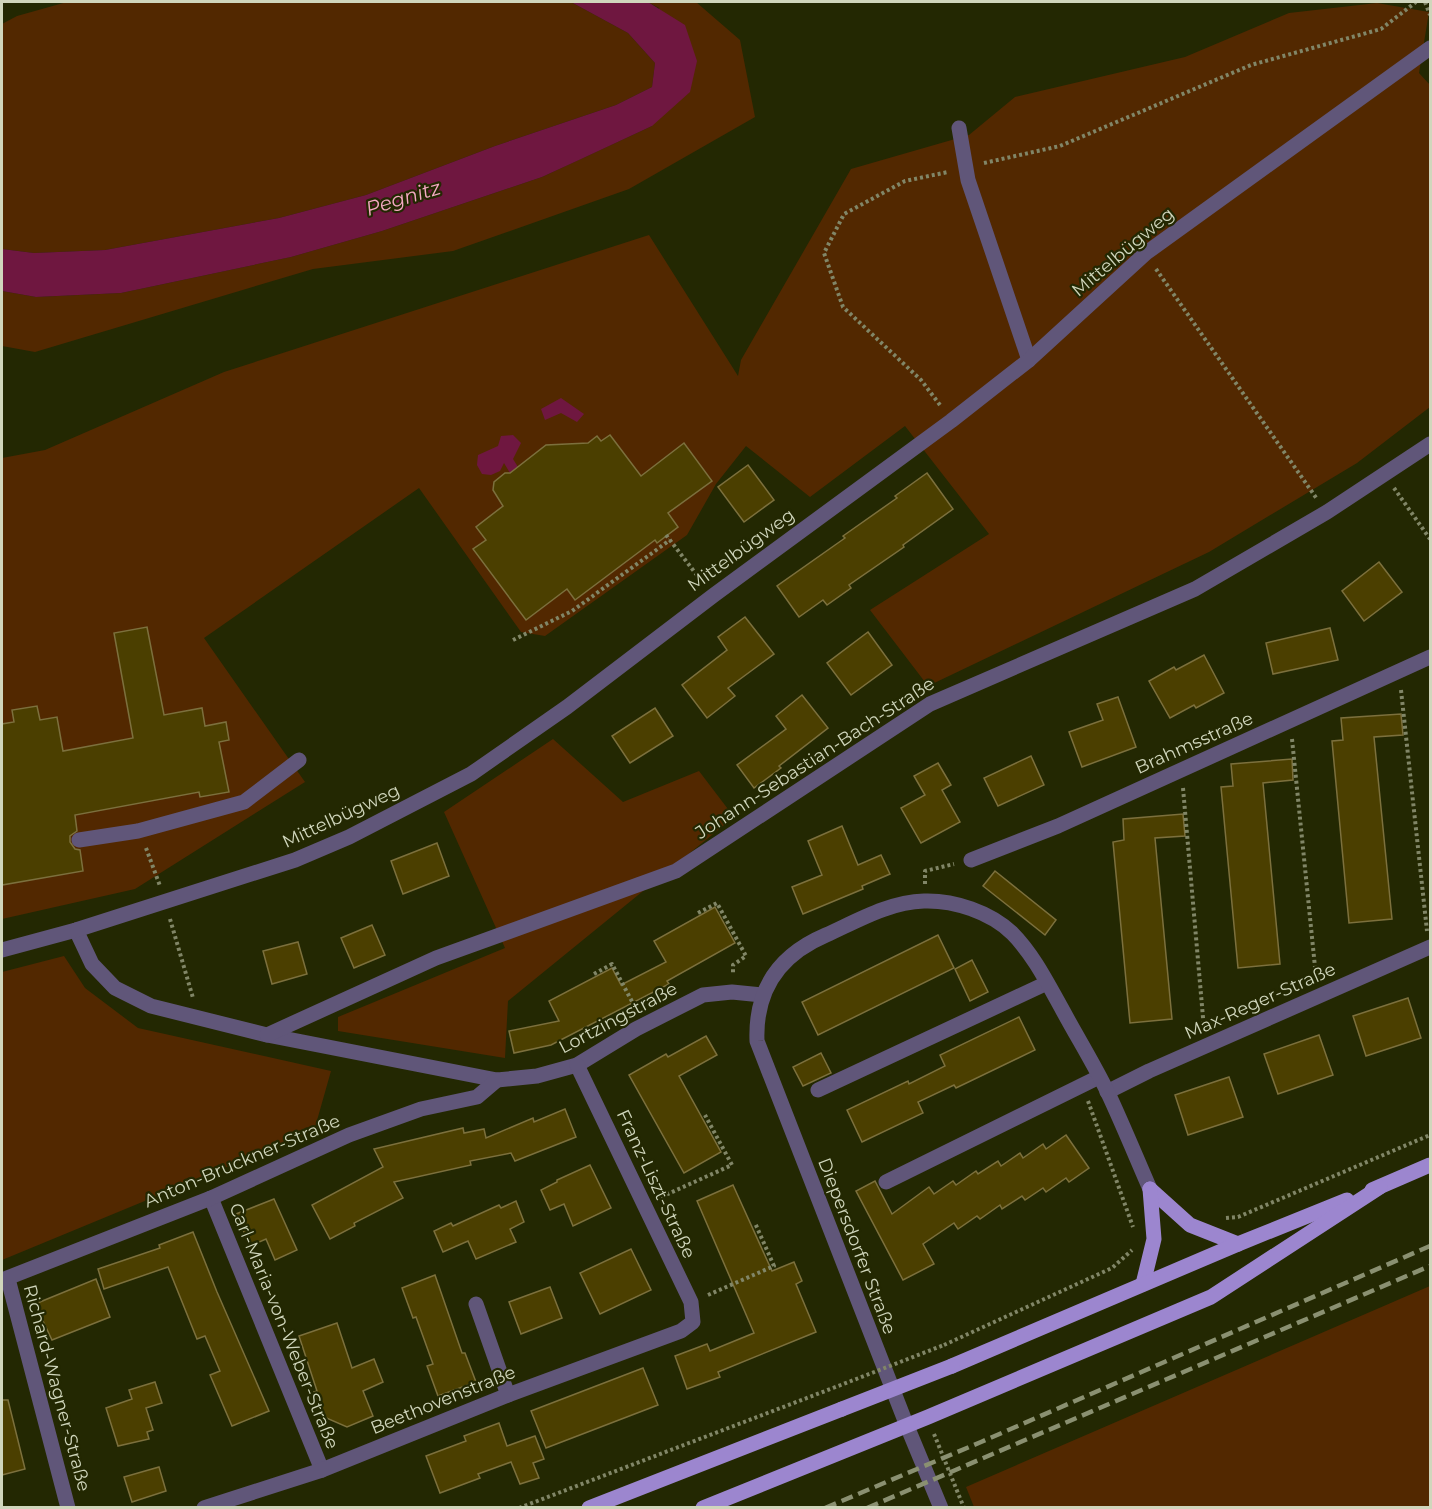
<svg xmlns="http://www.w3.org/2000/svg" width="1432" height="1509" font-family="Montserrat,sans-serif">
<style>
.green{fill:#522800}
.water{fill:#6f1740}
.building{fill:#4b3f00;stroke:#7c703d;stroke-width:1.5}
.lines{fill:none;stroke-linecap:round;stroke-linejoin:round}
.path{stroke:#818667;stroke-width:4;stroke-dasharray:3 3;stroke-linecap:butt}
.minor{stroke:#605679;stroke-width:15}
.major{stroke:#9c86cf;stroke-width:15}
.rail{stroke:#8a9071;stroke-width:4.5;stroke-dasharray:12 6;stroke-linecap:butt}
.path-bridge{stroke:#818667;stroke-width:4;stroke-dasharray:3 3;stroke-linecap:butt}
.major-bridge{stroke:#9c86cf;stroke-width:15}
.labels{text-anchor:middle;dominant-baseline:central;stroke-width:4.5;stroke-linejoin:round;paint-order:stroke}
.street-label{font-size:18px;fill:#d0d6bc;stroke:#232802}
.water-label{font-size:20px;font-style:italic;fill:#f4a9c3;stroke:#232802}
</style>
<rect width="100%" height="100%" fill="#232802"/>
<g class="green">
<path d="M67 2H571L628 33 655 63 652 87 616 105 495 146 366 195 279 218 105 250 34 253 2 249V24L17 16Z"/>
<path d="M648 2H696L740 40 755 117 629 189 453 251 313 269 35 352 2 346V291L36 297 121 293 291 257 382 231 542 177 652 126 659 8Z"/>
<path d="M1377 3 1429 12 1419 73 1430 85V407L1357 463 1209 552 928 686 870 610 989 534 905 426 810 497 746 446 716 484 687 535 545 636 521 632 419 488 204 638 305 782 135 889 2 919V458L45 450 224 372 649 235 738 376 741 360 851 169 969 135 1015 97 1185 57 1289 13Z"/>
<path d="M553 739 623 802 699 771 734 817 508 1001 505 1058 338 1031V1017L505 948 444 812Z"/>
<path d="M64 956 85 988 138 1028 331 1071 314 1131 2 1260V972Z"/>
<path d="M1430 1286V1507H974L966 1487Z"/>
</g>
<g class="water">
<path d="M571 2H648L685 25 697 61 690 92 652 126 579 160 542 177 382 231 291 257 121 293 36 297 2 291V249L34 253 105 250 279 218 366 195 495 146 616 105 652 87 655 63 628 33Z"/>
<path d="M561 398 584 414 577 422 561 413 545 420 541 409Z"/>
<path d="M513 435 521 443 513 459 518 467 510 473 504 463 500 471 491 475 482 474 477 465 478 455 498 446 501 436Z"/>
</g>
<g class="building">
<path d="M610 435 641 476 684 443 712 481 668 513 678 527 657 543 655 540 575 600 567 589 526 620 473 549 486 540 476 527 503 506 493 490 494 482 505 473H510L546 445 588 443 597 436 601 441Z"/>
<path d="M748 465 774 500 744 522 718 487Z"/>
<path d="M927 473 953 509 903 545 904 547 849 585 851 588 827 605 823 600 799 617 777 586 845 538 843 536 897 498 895 496Z"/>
<path d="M1379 562 1402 592 1364 621 1342 591Z"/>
<path d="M745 617 774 654 728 688 735 696 707 718 682 685 727 650 718 637Z"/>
<path d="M147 627 164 715 202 708 205 726 226 722 229 740 219 742 229 792 200 797 199 792 75 815 77 831 70 836V842L75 849 80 850 83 871 2 885V724L14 722 12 710 37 706 40 720 57 717 63 751 133 738 114 633Z"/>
<path d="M1330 628 1338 660 1273 674 1266 643Z"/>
<path d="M868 632 892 665 851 695 827 663Z"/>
<path d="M1204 655 1224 693 1196 708 1194 705 1170 718 1149 681 1174 667 1176 670Z"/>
<path d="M802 695 828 728 779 766 781 768 754 788 737 765 786 729 776 716Z"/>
<path d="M1118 697 1136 747 1082 767 1069 732 1103 720 1097 704Z"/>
<path d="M655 708 673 736 630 763 612 736Z"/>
<path d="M1401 714 1403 735 1374 737 1392 919 1349 923 1332 741 1343 740 1341 718Z"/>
<path d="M1031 756 1044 785 998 806 984 778Z"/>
<path d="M1292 759 1293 780 1263 783 1280 964 1238 968 1221 787 1233 786 1231 764Z"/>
<path d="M938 763 951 785 942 790 960 822 921 843 901 808 925 795 914 776Z"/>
<path d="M1183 814 1185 836 1155 838 1172 1019 1130 1023 1113 842 1124 840 1123 819Z"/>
<path d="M842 826 858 865 881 855 890 874 862 886 863 889 803 914 792 887 822 875 808 841Z"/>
<path d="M437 843 449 876 403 894 391 861Z"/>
<path d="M995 871 1056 920 1045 935 983 886Z"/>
<path d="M715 907 735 943 667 981 669 984 551 1045 514 1053 509 1031 559 1021 549 1001 612 968 621 985 666 962 654 941Z"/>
<path d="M372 925 385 955 354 968 341 938Z"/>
<path d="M938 935 954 968 818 1035 802 1002Z"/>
<path d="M298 942 307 974 272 984 263 951Z"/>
<path d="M972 960 988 992 970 1001 955 969Z"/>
<path d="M1408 998 1421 1038 1366 1056 1353 1016Z"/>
<path d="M1019 1017 1035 1050 956 1088 954 1085 918 1102 923 1113 862 1142 847 1110 908 1081 909 1084 945 1066 940 1055Z"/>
<path d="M1319 1035 1333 1075 1278 1094 1264 1054Z"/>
<path d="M706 1036 717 1055 679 1076 721 1152 684 1173 629 1075 666 1054 668 1057Z"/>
<path d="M821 1053 831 1073 803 1086 793 1067Z"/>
<path d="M1229 1077 1243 1117 1188 1135 1175 1095Z"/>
<path d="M565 1109 576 1137 515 1161 511 1153 470 1161 471 1165 394 1182 403 1198 354 1223 355 1226 330 1239 312 1205 383 1167 374 1149 463 1128 464 1133 484 1129 486 1138 533 1118 534 1122Z"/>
<path d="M1066 1135 1089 1168 1069 1182 1066 1178 1046 1192 1043 1188 1025 1200 1022 1196 1002 1209 1000 1205 980 1219 977 1216 958 1229 954 1223 923 1244 934 1264 903 1280 856 1191 875 1181 892 1214 929 1187 934 1194 953 1181 956 1185 976 1171 978 1174 998 1161 1001 1166 1020 1153 1023 1158 1043 1144 1046 1149Z"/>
<path d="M590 1165 611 1208 573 1226 564 1204 550 1210 541 1190 557 1182V1180Z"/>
<path d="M733 1185 772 1271 794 1262 802 1281 796 1284 816 1332 718 1372 720 1377 687 1389 675 1356 707 1344 710 1351 754 1333 697 1201Z"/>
<path d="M274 1199 297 1250 275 1260 266 1239 250 1246 236 1214Z"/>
<path d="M516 1201 524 1222 510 1229 516 1242 476 1259 468 1241 443 1252 434 1231 451 1223 453 1226 499 1205 501 1208Z"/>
<path d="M193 1232 217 1292 269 1411 232 1426 210 1375 220 1371 205 1336 197 1339 168 1267 104 1289 98 1269 160 1248 159 1245Z"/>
<path d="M631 1249 651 1290 600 1314 580 1273Z"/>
<path d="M435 1275 462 1353H465L476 1382 438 1396 427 1366 433 1364 416 1317 413 1318 402 1288Z"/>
<path d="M96 1279 110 1317 52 1340 35 1304Z"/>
<path d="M550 1287 562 1318 521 1334 509 1302Z"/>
<path d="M337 1323 352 1368 374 1359 383 1382 363 1391 373 1416 347 1427 324 1417 314 1392 317 1391 299 1336Z"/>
<path d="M643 1368 658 1405 546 1448 531 1411Z"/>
<path d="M155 1382 162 1403 146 1408 153 1430 147 1432 149 1439 118 1446 106 1408 132 1399 129 1390Z"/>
<path d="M2 1400H8L25 1469 2 1475Z"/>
<path d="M499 1423 507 1446 535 1436 544 1459 533 1463 539 1478 520 1484 511 1462 478 1474 480 1478 440 1493 426 1456 466 1441 464 1436Z"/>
<path d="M159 1467 166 1491 132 1502 124 1477Z"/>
</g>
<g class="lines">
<g class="path">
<path d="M1425 2 1430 15"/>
<path d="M984 163 1060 146 1251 65 1381 29 1416 2"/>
<path d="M1156 269 1317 499"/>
<path d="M940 405 921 380 843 307 824 253 844 214 905 181 948 172"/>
<path d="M1394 488 1430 539"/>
<path d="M666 535 703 583"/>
<path d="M513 640 572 611 670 540"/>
<path d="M1401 690 1427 931"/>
<path d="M1292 739 1316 977"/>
<path d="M1183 788 1204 1029"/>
<path d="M146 848 160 886"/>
<path d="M925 884V871L954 864"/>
<path d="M698 913 717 903 746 956 733 965V974"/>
<path d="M170 919 193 998"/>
<path d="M594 974 612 964 636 1009"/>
<path d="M1088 1101 1133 1227"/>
<path d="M661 1197 732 1165 705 1115"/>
<path d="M1226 1218 1238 1217 1430 1135"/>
<path d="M708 1295 774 1266 755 1223"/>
<path d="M944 1345 1112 1268 1132 1250"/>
<path d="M934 1434 964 1508"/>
<path d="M519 1508 833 1388"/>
</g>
<g class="minor">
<path d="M959 128 968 180 1029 360"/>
<path d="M79 840 138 831 244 802 299 760"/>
<path d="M971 860 1058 826 1430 657"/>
<path d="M76 930 92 964 115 988 151 1006 267 1035 497 1080 537 1076 577 1065 636 1029 703 995 732 992 762 995"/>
<path d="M2 950 76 930 295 860 349 837 471 774 567 707 714 595 951 421 1029 360 1146 253 1430 48"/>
<path d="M267 1035 436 958 676 871 930 704 1195 589 1327 512 1430 444"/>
<path d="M818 1090 1047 983"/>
<path d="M1107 1092 1149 1071 1430 947"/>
<path d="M886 1182 1099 1077"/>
<path d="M211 1198 322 1470"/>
<path d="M8 1279 68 1508"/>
<path d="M2 1280 211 1198 349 1135 421 1109 477 1097 497 1080"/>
<path d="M476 1304 508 1395"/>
<path d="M204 1508 322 1470 508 1395 681 1331 693 1322 691 1302 577 1065"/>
<path d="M941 1508 907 1426 757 1041C755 990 779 955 826 935 857 921 889 902 924 901 954 900 990 912 1012 933 1033 954 1048 984 1062 1009 1077 1037 1094 1064 1108 1093 1123 1125 1136 1157 1150 1189"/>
</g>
<g class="major">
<path d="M1150 1189 1190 1225 1238 1244"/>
<path d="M1372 1190 1430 1165"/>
<path d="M1143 1284 1154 1239 1150 1189"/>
<path d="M952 1366 1238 1244 1347 1200"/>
<path d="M589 1508 842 1409"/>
<path d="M703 1508 928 1417 1211 1297 1380 1187"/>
</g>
<g class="rail">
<path d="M825 1508 981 1442 1430 1246"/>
<path d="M867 1508 1430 1266"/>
</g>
<path class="path-bridge" d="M833 1388 944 1345"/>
<path class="major-bridge" d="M842 1409 952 1366"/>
</g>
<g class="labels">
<g class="street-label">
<text transform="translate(1123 252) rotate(-40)">Mittelbügweg</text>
<text transform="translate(741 550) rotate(-36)">Mittelbügweg</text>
<text transform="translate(1194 743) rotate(-24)">Brahmsstraße</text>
<text transform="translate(815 758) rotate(-33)">Johann-Sebastian-Bach-Straße</text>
<text transform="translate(341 816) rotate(-25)">Mittelbügweg</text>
<text transform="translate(1260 1001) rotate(-24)">Max-Reger-Straße</text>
<text transform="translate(618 1018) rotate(-28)">Lortzingstraße</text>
<text transform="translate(242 1161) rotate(-23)">Anton-Bruckner-Straße</text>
<text transform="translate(656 1184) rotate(65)">Franz-Liszt-Straße</text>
<text transform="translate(857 1246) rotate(69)">Diepersdorfer Straße</text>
<text transform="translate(284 1326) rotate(68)">Carl-Maria-von-Weber-Straße</text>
<text transform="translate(57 1388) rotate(75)">Richard-Wagner-Straße</text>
<text transform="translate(443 1400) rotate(-22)">Beethovenstraße</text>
</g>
<g class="water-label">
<text transform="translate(403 198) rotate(-17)">Pegnitz</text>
</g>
</g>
<rect width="1432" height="1509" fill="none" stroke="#d0d6bc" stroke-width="6"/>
</svg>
